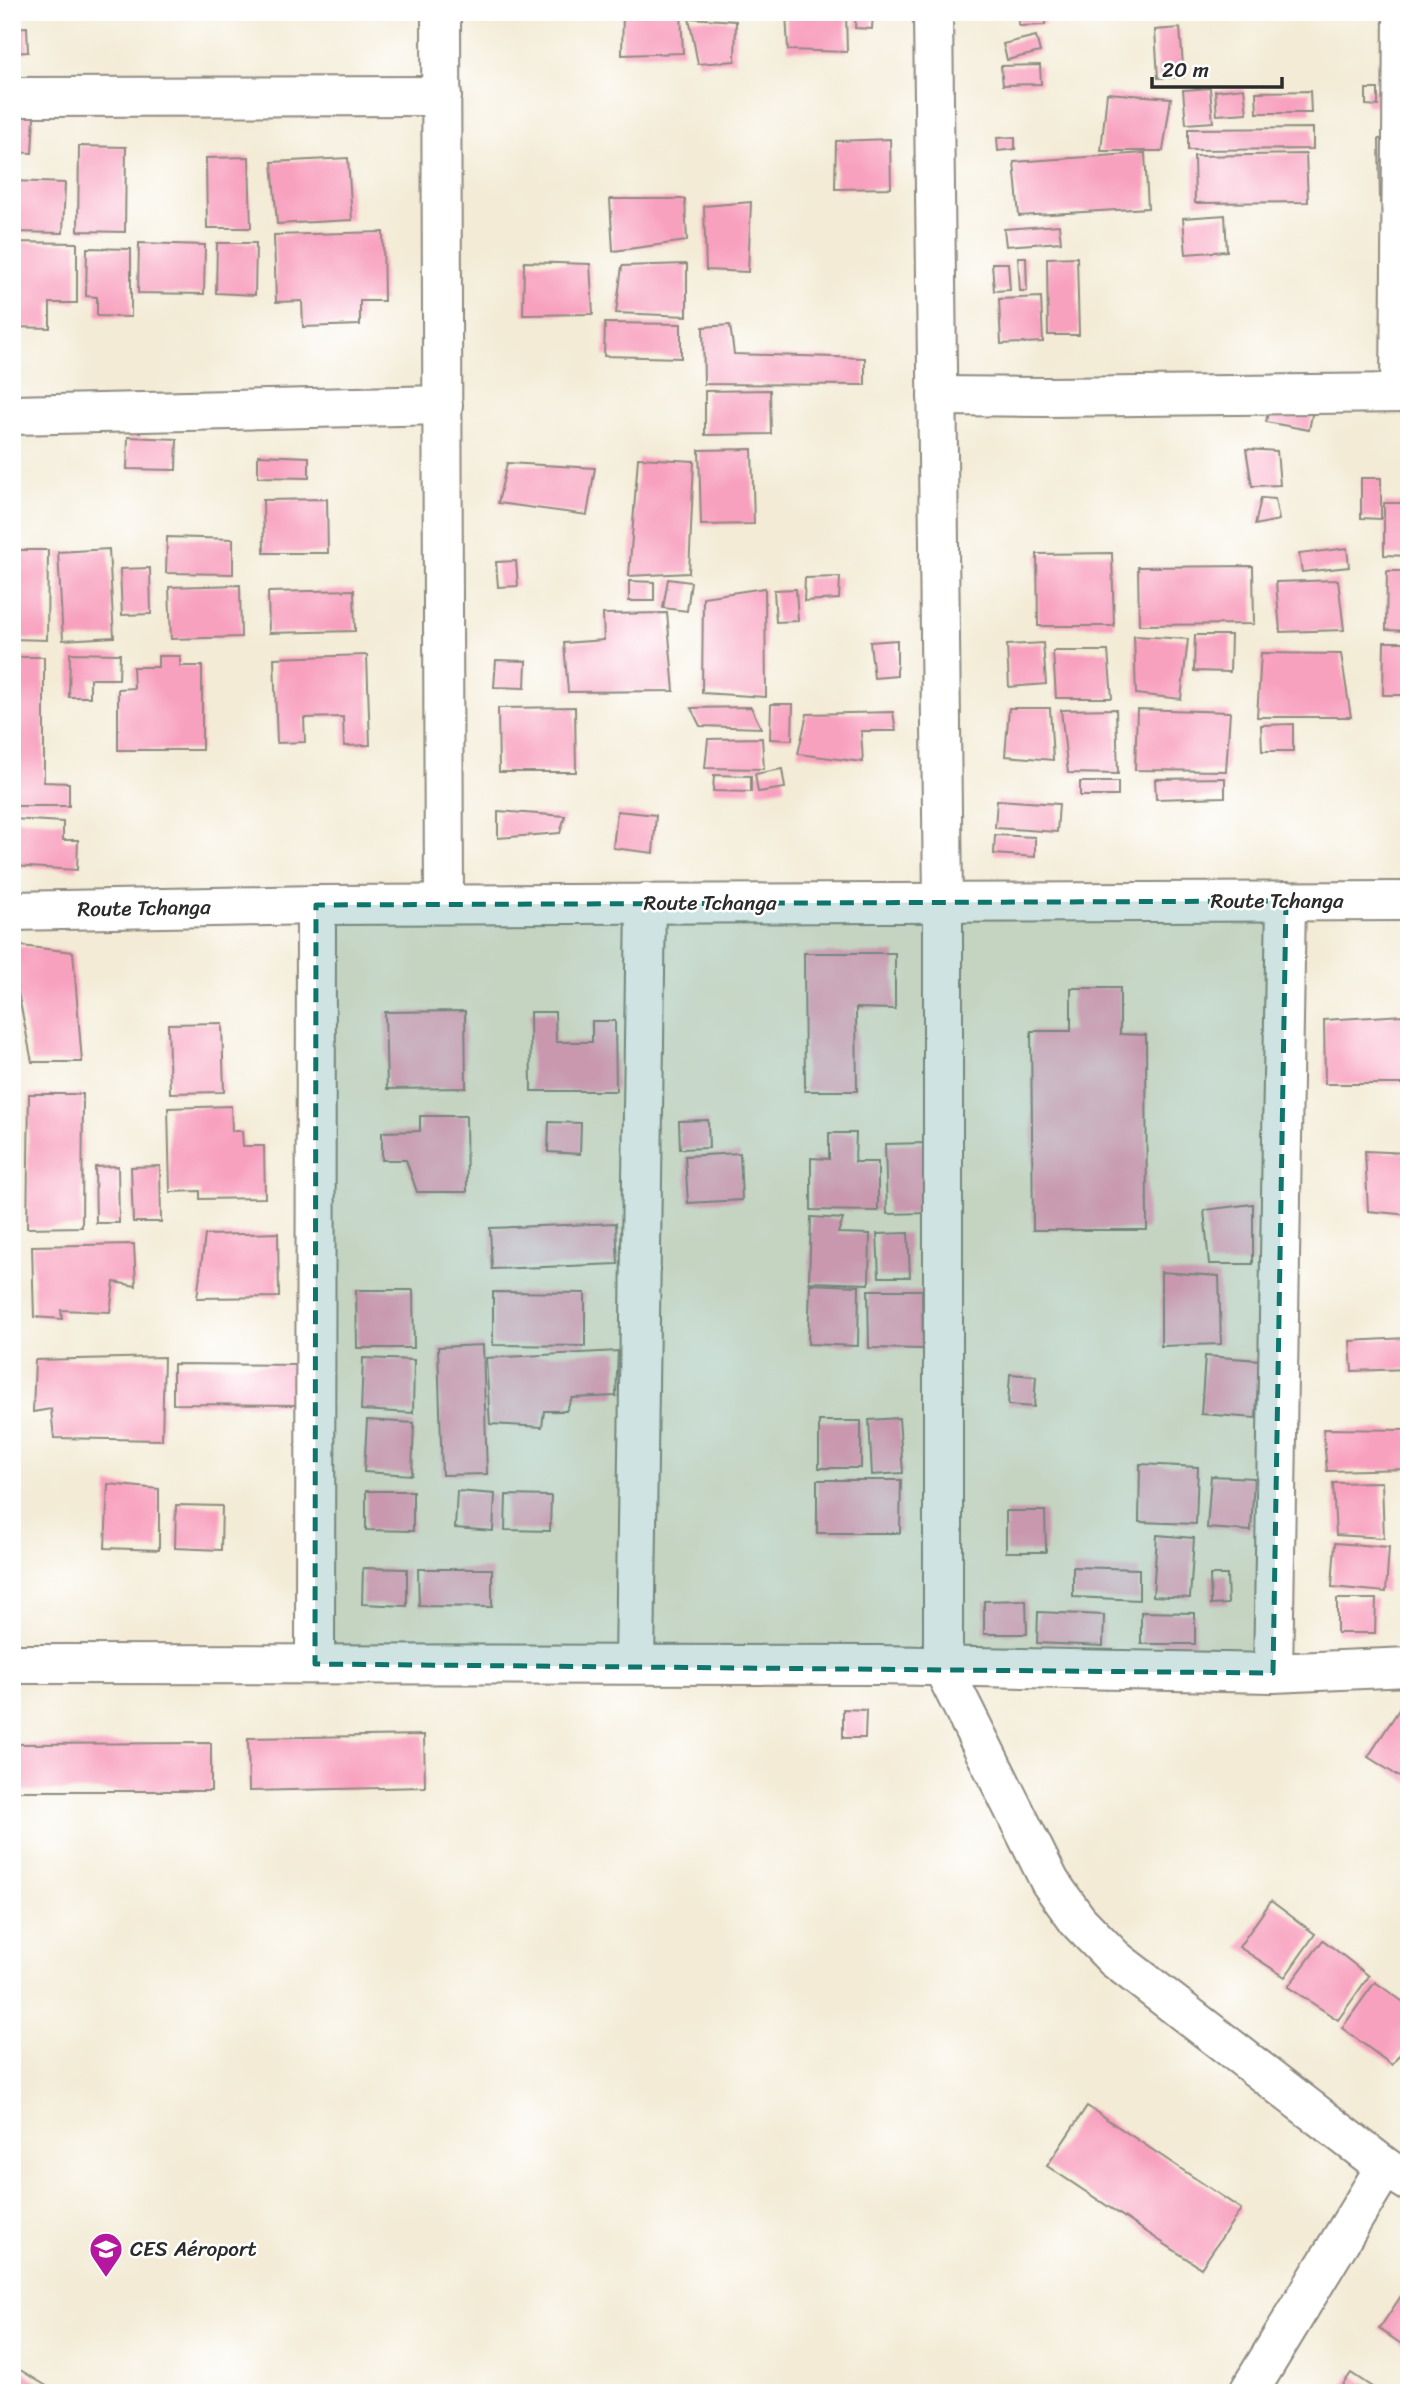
<svg xmlns="http://www.w3.org/2000/svg" width="1421" height="2405" font-family="Sriracha,sans-serif">
<style>
.building{fill:#f8a1bf}
.lines{fill:none;stroke-linecap:round;stroke-linejoin:round}
.street-casing{stroke:#8f8b80;stroke-width:42}
.street{stroke:#fff;stroke-width:38}
.marked{fill:#0f766e;fill-opacity:0.2;stroke:#0f766e;stroke-width:5;stroke-dasharray:14 9;stroke-linejoin:round}
.labels{text-anchor:middle;dominant-baseline:central;stroke-width:5;stroke-linejoin:round;paint-order:stroke}
.street-label{font-size:21px;fill:#2b2b2b;stroke:#fff}
.poi-label{font-size:21px;fill:#2b2b2b;stroke:#fff;text-anchor:start}
</style>
<rect width="100%" height="100%" fill="#fff"/>
<filter id="ink" filterUnits="userSpaceOnUse"><feTurbulence type="fractalNoise" baseFrequency=".0143" numOctaves="2"/><feDisplacementMap in="SourceGraphic" scale="14" xChannelSelector="R" yChannelSelector="G"/><feConvolveMatrix kernelMatrix="1 2 1 2 8 2 1 2 1" color-interpolation-filters="sRGB"/></filter>
<filter id="wash" filterUnits="userSpaceOnUse"><feTurbulence type="fractalNoise" baseFrequency=".00686" numOctaves="4" result="noise"/><feDisplacementMap in="SourceGraphic" scale="28" xChannelSelector="R" yChannelSelector="G"/><feGaussianBlur stdDeviation="1.57" result="paint"/><feColorMatrix in="noise" values="0 0 0 0 0 0 0 0 0 0 0 0 0 0 0 0 0 1.4 0 .05"/><feComposite in="paint" operator="in"/></filter>
<g filter="url(#wash)">
<rect width="100%" height="100%" fill="#f3ebd5"/>
<g id="blocks">
<g class="building">
<path d="M623 12H681L683 53 622 55Z"/>
<path d="M786 12H846L847 52 788 50Z"/>
<path d="M856 12H873L872 29 855 28Z"/>
<path d="M1018 12H1045V25L1019 26Z"/>
<path d="M689 18 736 21 735 61 698 64Z"/>
<path d="M27 27 28 52 12 53V28Z"/>
<path d="M1180 28 1184 77 1158 78 1155 30Z"/>
<path d="M1036 36 1040 52 1007 60 1003 44Z"/>
<path d="M1040 65 1041 84 1003 85 1001 66Z"/>
<path d="M1210 88 1213 122 1186 124 1183 90Z"/>
<path d="M1244 88 1247 113 1217 115 1215 91Z"/>
<path d="M1366 89H1378V106L1366 105Z"/>
<path d="M1310 91 1311 113H1257L1256 92Z"/>
<path d="M1107 93 1171 98 1163 151H1101Z"/>
<path d="M12 114 34 116 32 153 12 152Z"/>
<path d="M1313 128V149L1188 150V129Z"/>
<path d="M1015 137V149L998 151 997 138Z"/>
<path d="M1395 138 1397 203H1380L1379 139Z"/>
<path d="M890 139 891 188 835 189 836 141Z"/>
<path d="M79 146 126 147 125 232 78 231Z"/>
<path d="M1145 153 1148 208 1019 216 1014 162Z"/>
<path d="M1306 154 1308 202 1195 203 1194 156Z"/>
<path d="M249 157 251 228H207L206 158Z"/>
<path d="M348 158 352 220 277 224 272 162Z"/>
<path d="M12 181 65 183 63 233 12 232Z"/>
<path d="M610 199H685L687 241 613 251Z"/>
<path d="M751 202 748 272 706 270 704 206Z"/>
<path d="M1225 215 1227 251 1186 254 1183 218Z"/>
<path d="M1059 225 1061 242 1006 246 1004 229Z"/>
<path d="M383 232 384 301H360V325L303 327 302 301 276 302 274 235Z"/>
<path d="M12 242 77 243V303H50V328L12 327Z"/>
<path d="M139 243 205 245 204 294 138 293Z"/>
<path d="M217 243H256L255 295 216 293Z"/>
<path d="M87 248 131 249V317L97 316V297L86 296Z"/>
<path d="M1018 257H1026L1027 291H1020Z"/>
<path d="M1077 257 1079 335H1048L1047 258Z"/>
<path d="M524 262 590 264 593 314 523 315Z"/>
<path d="M992 263H1008L1010 290 994 291Z"/>
<path d="M687 264V316L616 313 622 266Z"/>
<path d="M1041 297 1043 342 1001 344 999 299Z"/>
<path d="M605 323 681 324V358L604 356Z"/>
<path d="M730 325 734 354 865 358V385L704 384 703 327Z"/>
<path d="M770 390 771 434 705 435V391Z"/>
<path d="M1271 397 1314 405 1309 430 1266 422Z"/>
<path d="M128 437 177 439 176 470 127 469Z"/>
<path d="M752 449 754 524 701 525 699 450Z"/>
<path d="M1246 449 1277 451 1280 485 1252 486Z"/>
<path d="M258 455 309 457V478L258 477Z"/>
<path d="M638 458 694 461 689 573 629 576Z"/>
<path d="M507 463 595 468 587 515 498 503Z"/>
<path d="M1361 478H1381V519L1361 518Z"/>
<path d="M1261 498 1275 499 1279 520 1255 525Z"/>
<path d="M327 499 328 553H264L263 500Z"/>
<path d="M1384 503H1409V556L1384 555Z"/>
<path d="M167 537 233 539V574L166 573Z"/>
<path d="M1347 548 1349 567 1302 572 1299 554Z"/>
<path d="M109 549 114 637 63 640 58 552Z"/>
<path d="M12 550H48L47 640 12 639Z"/>
<path d="M1112 553 1114 626H1038L1037 554Z"/>
<path d="M516 561 518 586 498 587 496 562Z"/>
<path d="M1253 566 1254 624 1139 625 1138 567Z"/>
<path d="M150 568 151 614 122 615 120 569Z"/>
<path d="M1387 571H1409V631L1386 630Z"/>
<path d="M840 577 839 599 804 601 805 578Z"/>
<path d="M668 579 691 582 687 611 663 608Z"/>
<path d="M1338 580 1344 630 1280 632 1276 582Z"/>
<path d="M629 581 654 582V601H629Z"/>
<path d="M240 585 241 637 171 639 169 587Z"/>
<path d="M765 588 766 697 702 693 703 597Z"/>
<path d="M796 589 798 621 776 622 774 590Z"/>
<path d="M354 590 355 631 269 633 268 592Z"/>
<path d="M667 613 674 691 568 692 564 643 604 640 603 614Z"/>
<path d="M1195 635H1231L1230 672 1194 671Z"/>
<path d="M1134 636 1188 639 1181 699 1136 694Z"/>
<path d="M897 640V676L874 678 870 642Z"/>
<path d="M1384 642H1409V695H1383Z"/>
<path d="M1043 643 1046 684 1009 687 1007 645Z"/>
<path d="M1053 651H1108L1112 698H1056Z"/>
<path d="M70 653 120 654 119 679H90V697H69Z"/>
<path d="M1261 653 1341 654 1351 717H1257Z"/>
<path d="M367 655 370 745 344 746 343 717 304 718 305 742 277 743 274 658Z"/>
<path d="M158 656H180V666H202V750H118V689L134 688 133 667H158Z"/>
<path d="M12 657H44V782L69 783V806H12Z"/>
<path d="M496 660 526 661 525 688 494 687Z"/>
<path d="M771 704H793L792 740 770 739Z"/>
<path d="M575 707 576 772H499L498 708Z"/>
<path d="M751 707 761 728 700 726 691 708Z"/>
<path d="M1009 708H1050L1053 760 1005 756Z"/>
<path d="M1116 709 1118 774 1068 773 1061 710Z"/>
<path d="M1137 709 1230 712 1226 771 1135 770Z"/>
<path d="M893 712 896 731H861L863 762 798 754 807 714Z"/>
<path d="M1293 724V751H1262L1261 725Z"/>
<path d="M762 738 764 769 705 768 708 739Z"/>
<path d="M782 769 785 788 758 792 755 774Z"/>
<path d="M714 775 751 776V792L713 791Z"/>
<path d="M1225 778V797L1156 799 1155 779Z"/>
<rect x="1080" y="782" width="38" height="14"/>
<path d="M997 800 1059 804 1057 832 995 828Z"/>
<path d="M498 811 565 816 560 833 498 838Z"/>
<path d="M617 811 656 815 653 853 613 848Z"/>
<path d="M12 819 63 822V840H78L77 870 12 866Z"/>
<path d="M995 835 1035 837V857L994 854Z"/>
<path d="M12 945 73 952 82 1062H32L12 962Z"/>
<path d="M804 953H895V1009L856 1008 857 1091H805Z"/>
<path d="M1071 988H1120V1034L1146 1035 1147 1230H1033L1031 1031H1071Z"/>
<path d="M465 1011 466 1088 387 1089 385 1012Z"/>
<path d="M530 1012H555L556 1042H592V1021H615L616 1091H531Z"/>
<path d="M1403 1015 1409 1054V1084H1325L1324 1020Z"/>
<path d="M222 1023 224 1092 170 1093 168 1024Z"/>
<path d="M29 1094H83L82 1227 27 1228Z"/>
<path d="M231 1106 232 1131H242L243 1146H264L265 1198 200 1199V1191L170 1192 168 1108Z"/>
<path d="M420 1116H466L467 1192H417L406 1160H382V1132L420 1131Z"/>
<path d="M708 1120 709 1148 680 1149 679 1121Z"/>
<path d="M549 1122 581 1123 580 1154 548 1152Z"/>
<path d="M829 1133H856L855 1162H878V1211L811 1210V1158L829 1159Z"/>
<path d="M925 1143 927 1213 887 1214 885 1144Z"/>
<path d="M1365 1151 1409 1153V1215L1368 1211Z"/>
<path d="M740 1153 742 1200 688 1203 685 1156Z"/>
<path d="M118 1166 119 1223H96L95 1167Z"/>
<path d="M160 1166 161 1222H133L131 1167Z"/>
<path d="M1253 1204V1264H1209L1204 1210Z"/>
<path d="M811 1217 843 1219 838 1233 870 1234 869 1284 809 1282Z"/>
<path d="M616 1223 618 1264 492 1269 490 1228Z"/>
<path d="M278 1233 279 1297 197 1298 205 1235Z"/>
<path d="M908 1233 910 1277H879L877 1234Z"/>
<path d="M134 1244 136 1286 114 1282 110 1312 61 1310 62 1319 34 1317 32 1246Z"/>
<path d="M1161 1272 1219 1276 1221 1344 1161 1346Z"/>
<path d="M810 1284 859 1286 858 1346 808 1344Z"/>
<path d="M356 1290H413L414 1348H357Z"/>
<path d="M868 1290H922L923 1349 869 1348Z"/>
<path d="M493 1292 585 1293V1346L493 1345Z"/>
<path d="M1406 1338 1408 1369 1352 1371 1350 1341Z"/>
<path d="M483 1345 487 1474 442 1475 438 1347Z"/>
<path d="M618 1351 616 1396 572 1398 566 1411H544L542 1427 490 1424 486 1358Z"/>
<path d="M1205 1356 1259 1360 1256 1418 1201 1414Z"/>
<path d="M164 1357 162 1440 54 1438 51 1409 33 1412 35 1360Z"/>
<path d="M363 1358 414 1360 413 1413 361 1410Z"/>
<path d="M173 1364 296 1365V1405L173 1404Z"/>
<path d="M1010 1374 1036 1376 1034 1407 1008 1405Z"/>
<path d="M899 1418 903 1473 872 1475 869 1420Z"/>
<path d="M367 1420 414 1423 412 1475 364 1472Z"/>
<rect x="819" y="1421" width="42" height="47"/>
<path d="M1323 1429 1409 1430V1469L1327 1471Z"/>
<path d="M1140 1464 1198 1467 1196 1524 1139 1522Z"/>
<path d="M1211 1476 1254 1478 1251 1531 1207 1528Z"/>
<path d="M817 1480H901L900 1533H817Z"/>
<path d="M1382 1482 1384 1538 1336 1535 1333 1483Z"/>
<path d="M108 1484 159 1489V1550L105 1548Z"/>
<path d="M366 1491H413V1531L366 1530Z"/>
<path d="M457 1491 495 1494 493 1531 455 1528Z"/>
<path d="M506 1495 551 1496 550 1531 505 1530Z"/>
<path d="M176 1505 222 1506 221 1550 175 1548Z"/>
<path d="M1006 1511H1045L1046 1552H1006Z"/>
<path d="M1157 1535 1194 1538 1190 1598 1153 1596Z"/>
<path d="M1335 1543 1389 1547 1386 1592 1332 1587Z"/>
<path d="M1073 1567 1139 1569V1600L1073 1597Z"/>
<path d="M363 1568 407 1569V1606L362 1604Z"/>
<path d="M418 1569H492V1607L419 1606Z"/>
<path d="M1210 1575H1227L1228 1604 1211 1605Z"/>
<path d="M1337 1599H1376L1375 1633H1337Z"/>
<path d="M1026 1600 1027 1634H984V1601Z"/>
<path d="M1038 1612 1104 1615 1103 1646 1037 1643Z"/>
<path d="M1141 1612 1195 1613V1644H1141Z"/>
<path d="M1404 1702 1409 1705V1783L1368 1757Z"/>
<path d="M843 1709 866 1710 865 1738H843Z"/>
<path d="M424 1735 425 1787 249 1791 248 1738Z"/>
<path d="M211 1743V1791H12V1744Z"/>
<path d="M1271 1901 1315 1934 1285 1977 1239 1947Z"/>
<path d="M1323 1940 1369 1976 1338 2020 1288 1987Z"/>
<path d="M1375 1982 1409 2006V2041L1392 2065 1342 2028Z"/>
<path d="M1087 2106 1241 2209 1201 2268 1047 2166Z"/>
<path d="M1407 2287 1409 2288V2349L1379 2329Z"/>
<path d="M12 2365 58 2393H12Z"/>
<path d="M1351 2373 1381 2393H1337Z"/>
</g>
</g>
</g>
<g filter="url(#ink)">
<use href="#blocks" fill-opacity="0" stroke="#8f8b80" stroke-width="2"/>
<g class="lines">
<defs>
<g id="street">
<path d="M441 12 444 904"/>
<path d="M933 12 943 901V1668L1050 1882 1078 1921 1115 1959 1385 2167 1409 2182"/>
<path d="M12 97 442 96"/>
<path d="M1400 393 1403 12"/>
<path d="M937 396 1047 397 1409 393"/>
<path d="M12 415 443 405"/>
<path d="M12 911 316 905 1409 901"/>
<path d="M12 1664 877 1665 1273 1673 1409 1667"/>
<path d="M315 1664 316 905"/>
<path d="M635 1664 646 903"/>
<path d="M1273 1673 1286 901"/>
<path d="M1248 2393 1385 2167"/>
</g>
</defs>
<use href="#street" class="street-casing"/>
<use href="#street" class="street"/>
</g>
</g>
<path class="marked" d="M1286 901 1273 1673 315 1664 316 905Z"/>
<defs>
<symbol id="school-pin" viewBox="-11 -11 22 30"><path d="M0 17L-7.5 6A9.5 9.5 0 1 1 7.5 6Z" fill="#b5179e" stroke="#fff"/><path d="M0-5L7-2L0 1L-7-2ZM-4 1L0 2.5L4 1V4Q0 6-4 4Z" fill="#fff"/></symbol>
</defs>
<g fill-rule="evenodd">
<use href="#school-pin" x="87" y="2230" width="38" height="52"/>
</g>
<g class="labels">
<g class="street-label">
<text x="1277" y="901">Route Tchanga</text>
<text x="710" y="903">Route Tchanga</text>
<text transform="translate(144 908) rotate(-1)">Route Tchanga</text>
</g>
<g class="poi-label">
<text x="130" y="2249">CES Aéroport</text>
</g>
</g>
<rect width="1421" height="2405" fill="none" stroke="#fff" stroke-width="42"/>
<path d="M1152 77v10h130v-10" fill="none" stroke="#2b2b2b" stroke-width="3.5"/>
<text x="1162" y="77" font-size="21" fill="#2b2b2b" stroke="#ffffff" stroke-width="5" paint-order="stroke">20 m</text>
</svg>
